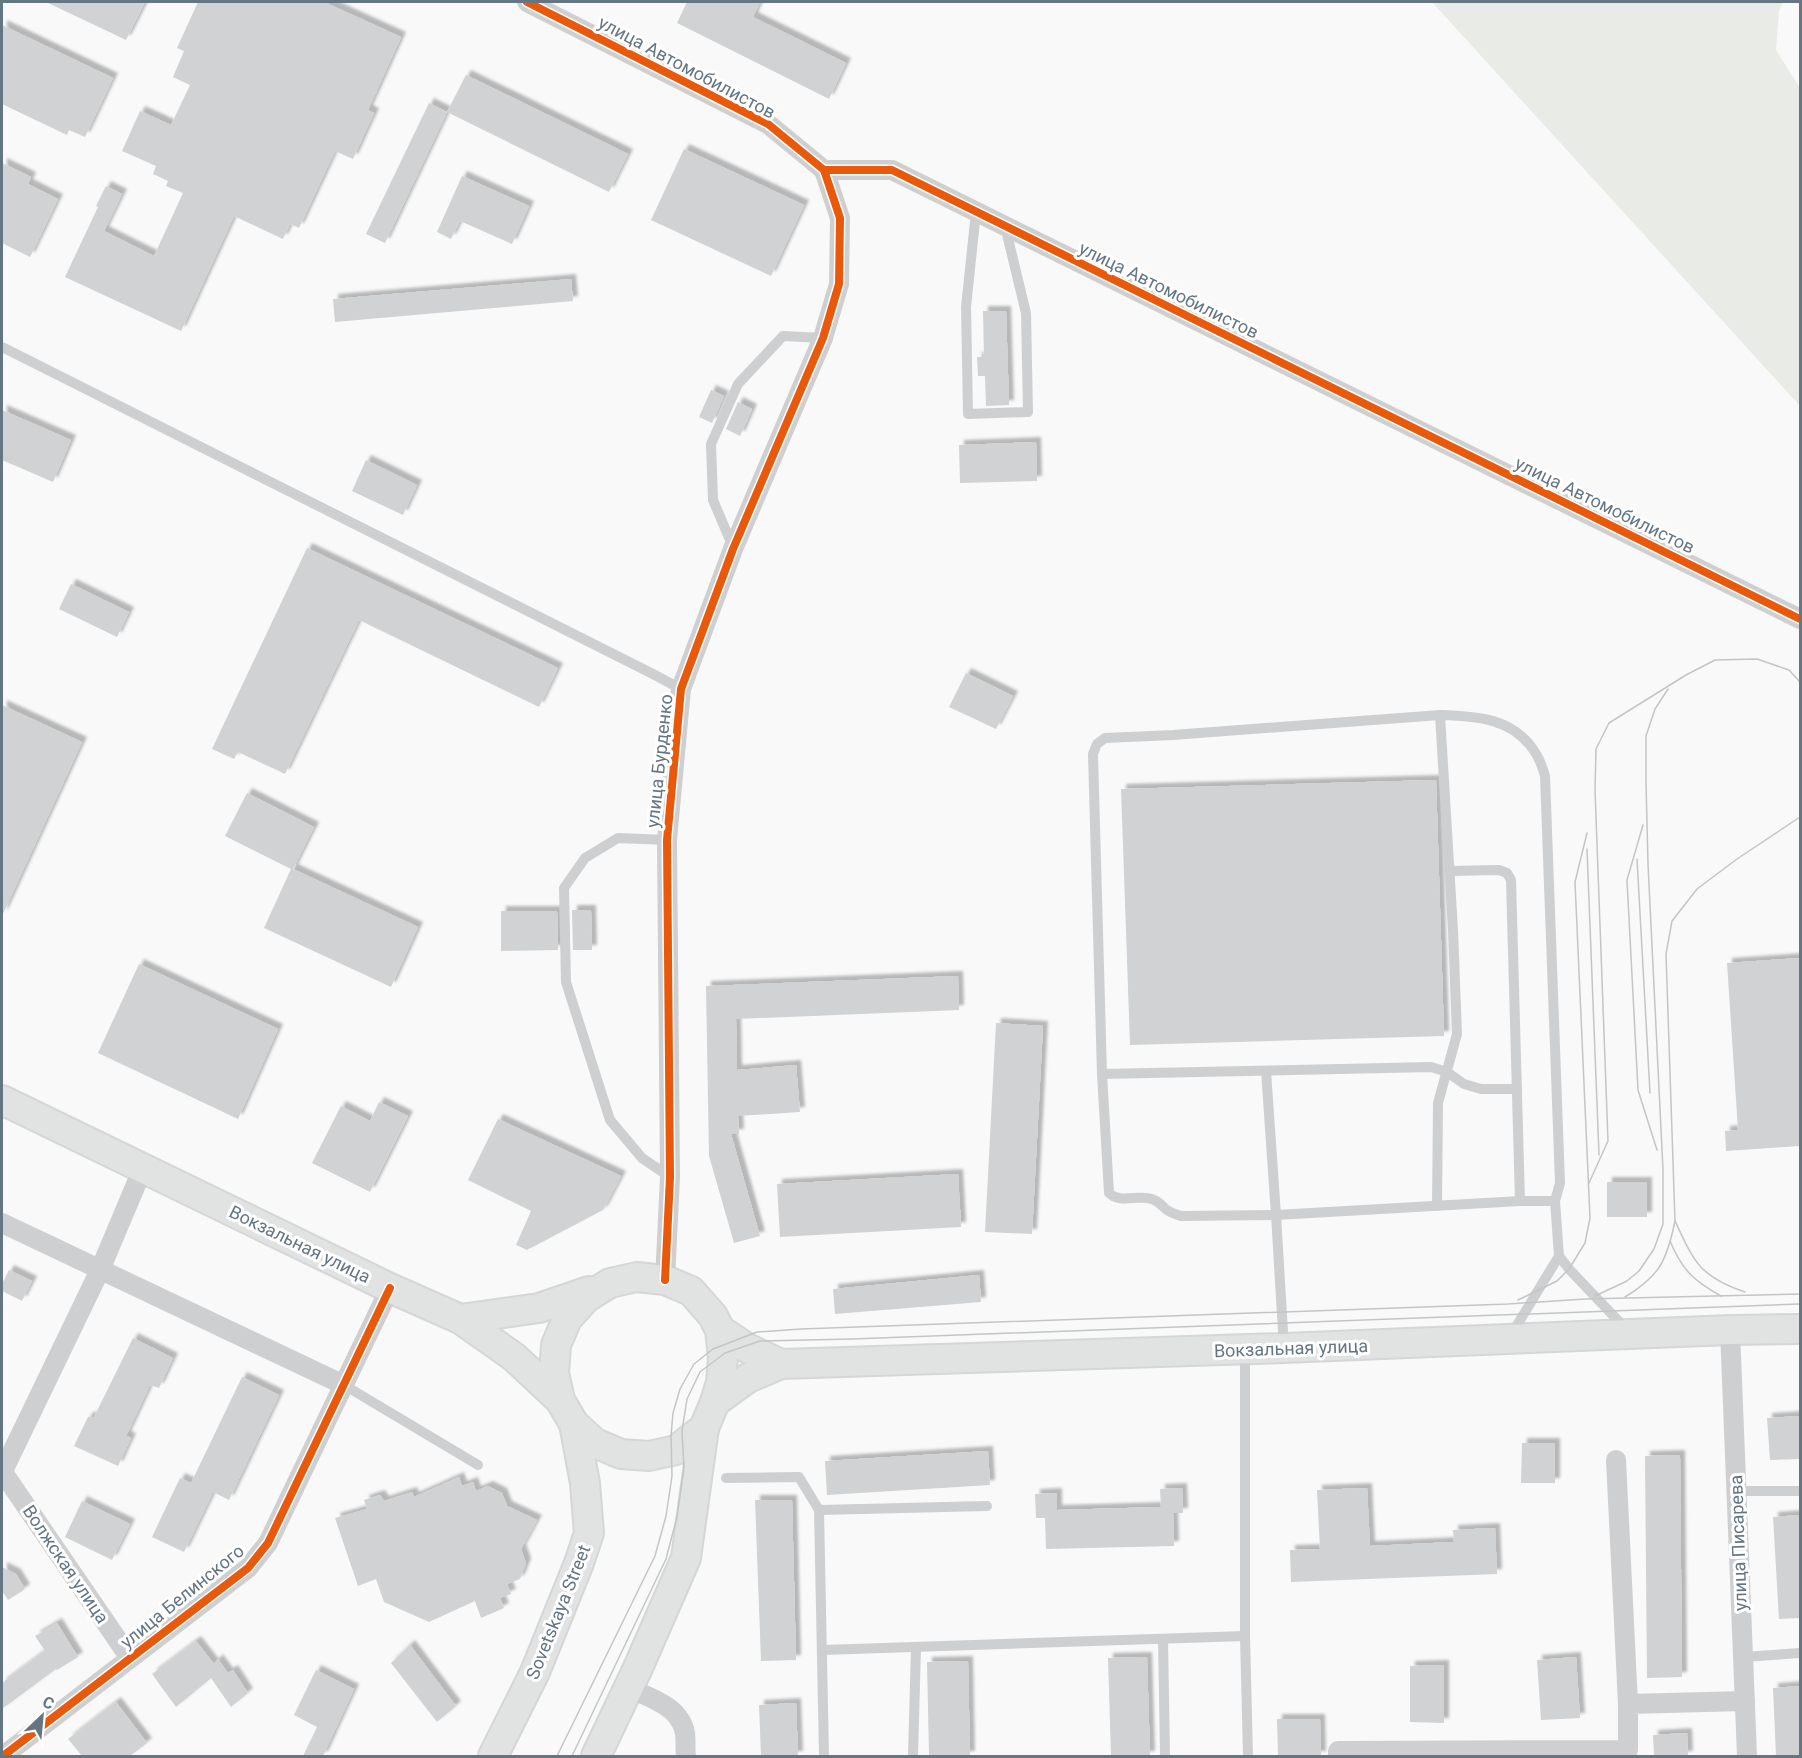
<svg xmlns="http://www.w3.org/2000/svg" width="1802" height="1758" font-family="Roboto,sans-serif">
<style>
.green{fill:#e8ebe6}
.building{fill:#d0d2d3;filter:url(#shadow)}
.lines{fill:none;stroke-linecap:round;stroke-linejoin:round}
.secondary-casing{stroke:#d5d6d7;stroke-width:32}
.lane{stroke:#cecfd0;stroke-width:10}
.street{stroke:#cecfd0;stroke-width:20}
.secondary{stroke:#e1e2e2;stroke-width:28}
.tram{stroke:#c3c5c6;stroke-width:1.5}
.cycleway-casing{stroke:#fff;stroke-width:11}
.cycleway{stroke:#e8590c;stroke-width:8}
.labels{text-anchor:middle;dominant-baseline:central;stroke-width:6;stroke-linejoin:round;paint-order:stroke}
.street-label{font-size:18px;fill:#657683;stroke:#fff}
</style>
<defs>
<filter id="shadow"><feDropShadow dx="5" dy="-5" stdDeviation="1.5" flood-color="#0004"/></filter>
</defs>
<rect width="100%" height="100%" fill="#f9f9f9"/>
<path class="green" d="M1432 2H1783L1779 11 1776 50 1800 88V406Z"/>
<g class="building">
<path d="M46 2H145L126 40Z"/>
<path d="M198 2H324L401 37 368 110 374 113 353 159 335 151 299 228 290 224 283 239 234 216 181 331 65 277 98 207 96 206 106 186 122 194 104 231 154 256 183 193 166 186 168 181 153 174 156 166 122 151 140 111 171 125 190 85 173 77 184 51 177 48Z"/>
<path d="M687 2H760L753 17 846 63 829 99 677 23Z"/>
<path d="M2 25 113 78 85 137 69 130 67 135 2 104Z"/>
<path d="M466 75 628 154 609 192 447 112Z"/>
<path d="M429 103 447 112 385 243 366 234Z"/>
<path d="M684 149 804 205 771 276 651 220Z"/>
<path d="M2 163 31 177 28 184 58 199 30 257 2 243Z"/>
<path d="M462 176 529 206 512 244 460 221 451 239 437 232Z"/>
<path d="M571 279 573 301 335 322 333 299Z"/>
<path d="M983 311H1006L1009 405 986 406 985 376H978L977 357H984Z"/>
<path d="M711 390 724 396 712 423 699 417Z"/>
<path d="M738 402 752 409 740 436 726 429Z"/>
<path d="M2 410 71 440 53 482 2 460Z"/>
<path d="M1036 442 1037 481 960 483 959 445Z"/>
<path d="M366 460 417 485 403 515 352 491Z"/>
<path d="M307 548 558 668 539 707 359 620 285 774 238 752 234 759 212 749Z"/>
<path d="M71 584 129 612 117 637 59 609Z"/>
<path d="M966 673 1013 696 996 729 949 707Z"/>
<path d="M2 705 82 742 2 916Z"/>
<path d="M1436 780 1444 1036 1130 1045 1121 789Z"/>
<path d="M247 793 314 827 293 869 418 927 391 987 264 928 291 869 225 836Z"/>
<path d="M572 910H591L592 950H573Z"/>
<path d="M501 911H557L558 950 501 951Z"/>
<path d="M1800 958V1146L1726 1151 1725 1131 1738 1130 1727 963Z"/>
<path d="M139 964 278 1029 238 1119 98 1053Z"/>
<path d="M958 976 959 1010 736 1019 737 1070 796 1065 800 1112 738 1116 739 1134H731L760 1236 734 1243 709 1156 706 986Z"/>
<path d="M996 1023 1043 1026 1032 1234 985 1232Z"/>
<path d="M379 1102 408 1116 370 1192 312 1163 341 1106 370 1121Z"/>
<path d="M498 1119 621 1176 603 1210 527 1250 516 1245 531 1211 468 1180Z"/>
<path d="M958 1174 961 1227 780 1237 777 1184Z"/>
<rect x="1607" y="1182" width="40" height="35"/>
<path d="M9 1270 32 1281 22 1301 2 1291V1284Z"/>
<path d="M979 1275 981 1302 835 1314 833 1289Z"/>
<path d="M133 1338 173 1358 159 1388 150 1385 126 1436 131 1438 118 1466 74 1446 88 1417H94Z"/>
<path d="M242 1377 279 1395 229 1500 213 1492 184 1552 152 1537 180 1478 191 1483Z"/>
<path d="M1800 1416V1459L1770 1460 1767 1418Z"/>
<path d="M1522 1443H1555V1483H1521Z"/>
<path d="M988 1451 990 1485 827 1495 825 1461Z"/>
<path d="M1680 1455 1682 1677 1647 1678 1645 1456Z"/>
<path d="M459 1477 462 1486 473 1482 476 1491 488 1486 502 1493 507 1506 537 1520 521 1549 526 1563 520 1579 507 1584 511 1594 500 1598 504 1608 481 1618 475 1601 429 1622 384 1602 376 1579 358 1586 335 1518 367 1509 364 1500 380 1495 384 1501 412 1492 414 1497Z"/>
<path d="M1182 1488 1183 1513H1173L1174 1546 1046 1549 1045 1518H1036L1035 1494 1057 1493V1510L1161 1507 1160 1489Z"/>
<path d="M1367 1488 1370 1546 1454 1542 1453 1530 1495 1528 1497 1574 1291 1582 1290 1550 1320 1549 1317 1490Z"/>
<path d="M755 1500H792L796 1660 761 1661Z"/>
<path d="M82 1501 130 1524 112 1560 65 1537Z"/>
<path d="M1800 1515V1618L1779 1619 1773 1517Z"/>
<path d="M2 1567 16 1574 25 1589 8 1600 2 1591Z"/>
<path d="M57 1623 78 1657 57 1670 56 1669 2 1709V1683L45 1651 35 1636Z"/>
<path d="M196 1641 214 1664 218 1659 228 1673 233 1670 248 1693 231 1707 211 1678 176 1707 152 1674Z"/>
<path d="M410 1645 456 1706 437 1722 391 1663Z"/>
<path d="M1147 1657 1150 1756H1111L1108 1658Z"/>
<path d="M1576 1657 1580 1718 1541 1720 1537 1660Z"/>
<path d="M968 1661 970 1756H929L927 1662Z"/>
<path d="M1444 1665V1723L1410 1722V1666Z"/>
<path d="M316 1670 354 1689 323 1756H303L317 1727 294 1715Z"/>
<path d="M1800 1686V1756H1776L1773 1688Z"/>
<path d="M116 1702 147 1743 130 1756H82L68 1739Z"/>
<path d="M796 1703 798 1756H761L759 1705Z"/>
<path d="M1277 1719H1320L1321 1756H1278Z"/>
<path d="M1687 1733 1688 1756H1654L1653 1735Z"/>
</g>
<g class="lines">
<defs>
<g id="secondary">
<path d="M2 1100 390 1288 460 1319 514 1357 560 1400"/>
<path d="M460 1319 539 1308 589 1291"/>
<path d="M720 1330 723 1357 721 1382 715 1402 704 1428 676 1450 649 1456 621 1454 595 1443 574 1424 560 1400 554 1373 556 1345 567 1319 586 1298 610 1283 637 1277 665 1280 691 1291 713 1316 720 1330 747 1348 781 1364"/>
<path d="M715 1402 748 1378 781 1364 1284 1348 1730 1330 1800 1329"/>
<path d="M493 1756 535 1672 579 1563 589 1533 585 1483 574 1424"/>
<path d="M596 1756 637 1670 686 1558 704 1428"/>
</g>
</defs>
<use href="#secondary" class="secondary-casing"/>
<g class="lane">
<path d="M976 212 966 307 968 414 1028 412 1026 313 1005 226"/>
<path d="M2 347 653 674 681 689"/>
<path d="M733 547 713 500 711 444 738 384 783 336 823 338"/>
<path d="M667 840 618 838 585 858 564 888 566 982 610 1120 642 1158 670 1177"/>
<path d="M1449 871 1499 870 1507 873 1511 880 1520 1201"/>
<path d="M1266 1071 1276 1215 1181 1216C1176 1214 1171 1213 1167 1210 1160 1204 1156 1199 1147 1198 1134 1196 1119 1203 1109 1193L1102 1074 1093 754 1097 744 1105 738 1173 735 1440 715C1477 716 1515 718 1536 754 1540 760 1543 769 1545 776L1560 1183 1555 1201"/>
<path d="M1102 1074 1431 1067 1447 1072 1464 1084 1481 1089H1517"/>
<path d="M1437 1206 1438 1103 1457 1034 1453 930 1440 715"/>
<path d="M1511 1335 1559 1256"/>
<path d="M1284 1348 1276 1215 1520 1201H1555L1559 1256 1569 1269 1627 1330"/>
<path d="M1245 1349V1636L1248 1756"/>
<path d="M344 1385 478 1465"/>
<path d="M726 1478 799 1477 819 1510 824 1756"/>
<path d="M1736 1491H1800"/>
<path d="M819 1510 987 1506"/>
<path d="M1163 1639 1165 1756"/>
<path d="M823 1650 1245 1636"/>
<path d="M1743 1657 1800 1653"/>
<path d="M913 1756 916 1647"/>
</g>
<g class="street">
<path d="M527 2 768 124 824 170H892L1800 619"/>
<path d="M2 1223 344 1385"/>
<path d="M665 1280 670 1177 667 840 681 689 733 549 823 338 839 284 840 218 824 170"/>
<path d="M1730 1330 1747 1756"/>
<path d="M1616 1460 1628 1704"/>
<path d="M2 1471 130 1658"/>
<path d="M3 1471 100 1270 143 1168"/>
<path d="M629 1688C650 1698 680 1706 685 1733 686 1741 685 1749 686 1756"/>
<path d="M3 1756 248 1568 268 1543 390 1288"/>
<path d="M1338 1756V1751L1628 1750V1704L1745 1701"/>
</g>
<use href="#secondary" class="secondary"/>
<g class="tram">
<path d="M1643 825 1627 880 1638 1090 1657 1150"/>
<path d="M1587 849 1599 1155"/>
<path d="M1637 859 1650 1093"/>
<path d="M1589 1183 1608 1141 1595 790 1596 749 1609 723 1686 675 1715 660 1757 659 1789 670 1800 682"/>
<path d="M1675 1221C1694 1262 1700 1277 1745 1292"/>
<path d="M1670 1241C1682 1270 1694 1281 1721 1296"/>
<path d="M1595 1296 1627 1281 1639 1271 1654 1249 1663 1224V1170L1648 864 1646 783V736L1655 709 1668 689"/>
<path d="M1625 1297C1660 1276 1667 1260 1675 1221L1666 954 1672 921 1697 889 1737 859 1800 817"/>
<path d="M1518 1300 1557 1281 1569 1269 1585 1243 1590 1218 1575 882 1587 833"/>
<path d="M557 1756 655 1556 666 1516 672 1476 671 1436 673 1413 680 1389 694 1364 713 1349 757 1332 801 1329 1508 1304 1585 1299 1800 1294"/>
<path d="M572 1756 666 1559 677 1517 684 1468 682 1431 687 1399 700 1372 725 1353 760 1341 852 1339 1800 1304"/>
</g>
<defs>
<g id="cycleway">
<path d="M527 2 768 124 824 170H892L1800 619"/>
<path d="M665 1280 670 1177 667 840 681 689 733 549 823 338 839 284 840 218 824 170"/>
<path d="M3 1756 248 1568 268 1543 390 1288"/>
</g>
</defs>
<use href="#cycleway" class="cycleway-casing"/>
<use href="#cycleway" class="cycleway"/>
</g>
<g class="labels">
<g class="street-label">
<text transform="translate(687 67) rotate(28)">улица Автомобилистов</text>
<text transform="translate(1169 290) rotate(26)">улица Автомобилистов</text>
<text transform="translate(1605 505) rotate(26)">улица Автомобилистов</text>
<text transform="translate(659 761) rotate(-84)">улица Бурденко</text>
<text transform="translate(300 1244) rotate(26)">Вокзальная улица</text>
<text transform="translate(1291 1348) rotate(-2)">Вокзальная улица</text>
<text transform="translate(1738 1543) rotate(-92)">улица Писарева</text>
<text transform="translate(66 1564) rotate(56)">Волжская улица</text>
<text transform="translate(182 1596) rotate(-39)">улица Белинского</text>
<text transform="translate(558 1612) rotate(-68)">Sovetskaya Street</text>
</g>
</g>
<rect width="1802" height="1758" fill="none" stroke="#657683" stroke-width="6"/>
<g transform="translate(42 1716) rotate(26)" stroke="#ffffff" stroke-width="4.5" paint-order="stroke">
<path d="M0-4.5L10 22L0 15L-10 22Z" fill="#657683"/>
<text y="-9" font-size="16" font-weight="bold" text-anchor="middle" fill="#657683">С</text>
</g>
</svg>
